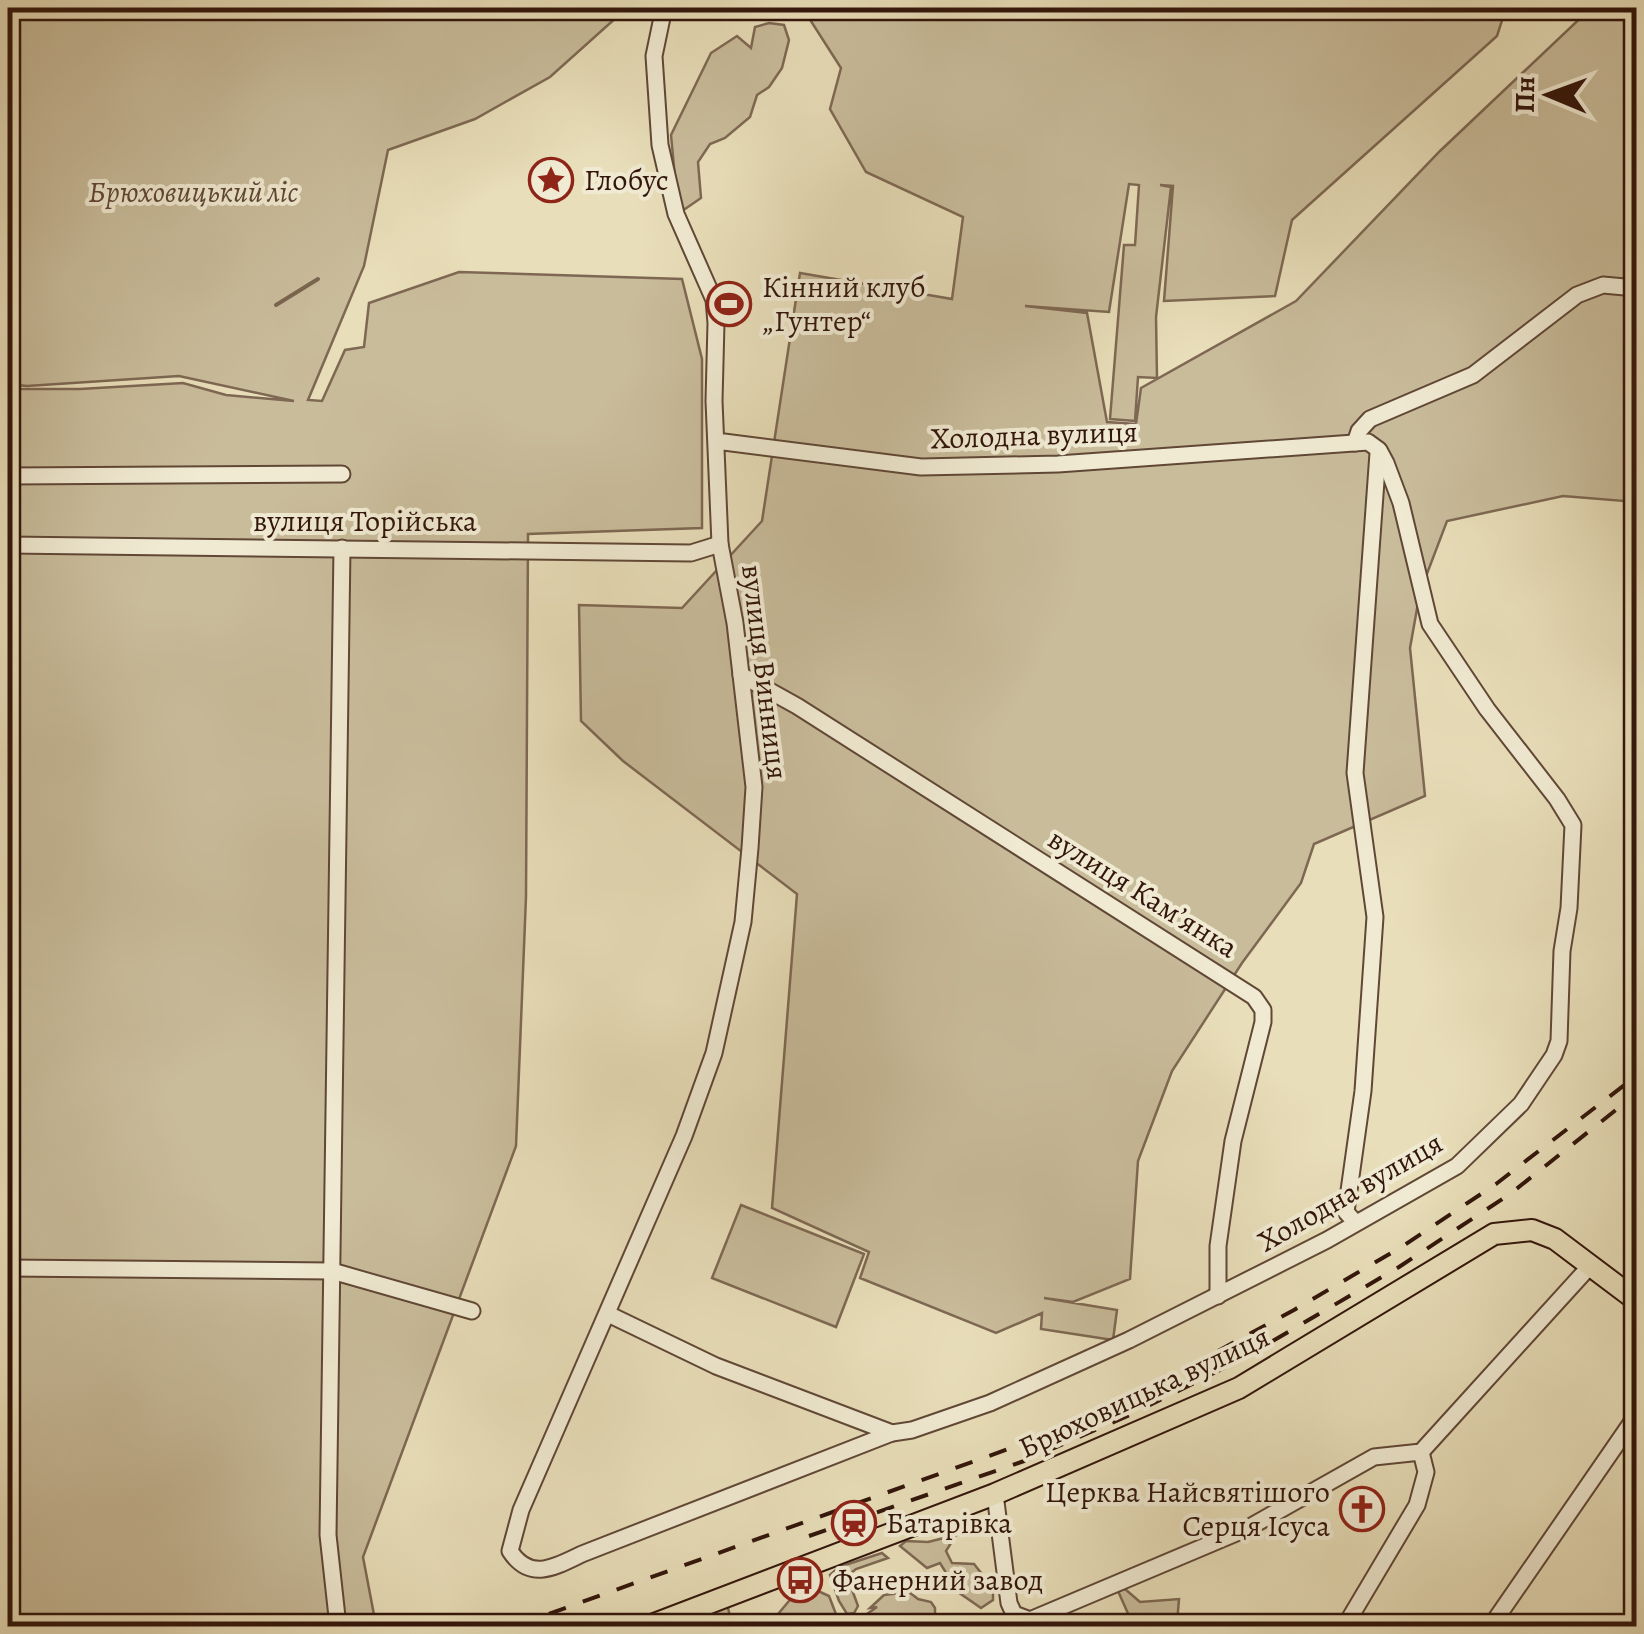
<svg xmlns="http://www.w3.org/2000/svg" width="1644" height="1634" font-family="Alegreya,serif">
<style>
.green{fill:#c9bc9b;stroke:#7e6853;stroke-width:2.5}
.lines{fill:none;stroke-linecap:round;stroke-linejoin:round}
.stream{stroke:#7a6550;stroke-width:4}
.minor-casing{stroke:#604736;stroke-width:19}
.major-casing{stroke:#32150b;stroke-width:24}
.minor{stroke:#f0ead2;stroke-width:15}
.major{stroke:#e8deb9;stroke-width:20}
.rail{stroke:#32150b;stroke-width:4;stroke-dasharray:18 18;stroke-linecap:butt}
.labels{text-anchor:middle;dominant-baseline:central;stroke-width:8;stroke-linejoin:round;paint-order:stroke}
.poi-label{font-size:30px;fill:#32150b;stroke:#f0ead2;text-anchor:start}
.park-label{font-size:30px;font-style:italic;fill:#5f4736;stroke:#f0ead2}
.street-label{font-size:30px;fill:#32150b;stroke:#f0ead2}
</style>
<rect width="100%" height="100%" fill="#e8deb9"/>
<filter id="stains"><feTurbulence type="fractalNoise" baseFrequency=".002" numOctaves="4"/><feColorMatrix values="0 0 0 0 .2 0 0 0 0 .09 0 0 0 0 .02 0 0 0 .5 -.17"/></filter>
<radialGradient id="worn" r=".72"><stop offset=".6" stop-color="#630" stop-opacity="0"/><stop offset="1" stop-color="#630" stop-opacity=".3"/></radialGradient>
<g class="green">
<path d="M8 8H627L550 77 475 119 388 150 364 266 308 400 322 401 345 350 364 347 369 303 459 272 682 279 702 359V528L528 534 526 897 516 1146 363 1557 375 1620 361 1626H8V389H80L183 383 226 395 294 401 179 376 27 386 8 384Z"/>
<path d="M748 8H1506L1497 36 1292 220 1275 296 1164 301 1173 186 1160 185 1171 187 1156 317 1157 378 1138 377 1135 421 1110 419 1124 245H1135L1139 185 1129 184 1109 312 1025 306 1087 313 1107 422 1136 424 1141 388 1296 301 1440 151 1591 8H1636V502L1563 496 1447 521 1420 592 1410 648 1425 796 1314 844 1301 883 1242 963 1172 1071 1138 1161 1130 1279 1073 1302 1044 1298 1117 1310 1113 1340 1041 1329 1042 1313 996 1333 860 1278 869 1252 772 1208 797 894 623 761 581 721 579 605 682 608 762 521 800 273 952 299 963 217 866 172 830 109 841 68 809 18 757 17Z"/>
<path d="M769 23 784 25 789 40 782 68 769 87 757 95 750 117 725 138 710 144 698 162 701 198 685 209H678L671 135 711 53 737 36 751 48 755 27Z"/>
<path d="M741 1205 864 1254 836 1327 712 1278Z"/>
<path d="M956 1535 946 1551 952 1563 974 1564 993 1588V1600L981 1608 958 1592 940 1563 927 1568 900 1546 906 1541 928 1542Z"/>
<path d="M882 1553 888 1558 856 1569 847 1576 858 1606 854 1613 847 1614 839 1601 830 1575 839 1567Z"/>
<path d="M1125 1589 1140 1602 1179 1599 1177 1623 1173 1626H1122L1130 1618 1118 1591Z"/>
<path d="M818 1591 829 1596 839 1622 833 1626H768L794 1595 808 1597Z"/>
<path d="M909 1592 918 1599 931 1602 935 1608V1622L930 1626H859L867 1614 877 1607 870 1608 884 1595Z"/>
<path d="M727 1603 732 1626H698L688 1617Z"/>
</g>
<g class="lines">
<path class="stream" d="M276 305 318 279"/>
<defs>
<g id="minor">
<path d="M664 8 654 56 660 145 676 214 714 300 716 323 714 401 720 544 735 623 754 787 750 848 743 922 714 1053 684 1136 521 1510 510 1551C530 1582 555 1567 582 1554L892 1433 912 1430 990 1403 1129 1340 1327 1240 1457 1166 1521 1104 1554 1055 1559 1041 1562 951 1569 908 1573 825 1557 799 1487 709 1430 624 1401 503 1386 463 1379 450 1368 442 1058 464 921 467 716 441"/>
<path d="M1355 443 1359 431 1370 419 1473 375 1577 295 1603 285 1636 288"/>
<path d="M8 476 342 474"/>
<path d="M8 545 691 553 720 544"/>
<path d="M741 675 797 706 1254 997 1263 1010V1022L1233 1141 1218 1246V1296"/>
<path d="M1355 1222 1346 1212 1363 1091 1375 917 1355 773 1378 453"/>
<path d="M8 1268 332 1271 472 1311"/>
<path d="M608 1314 716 1366 892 1433"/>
<path d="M995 1494 1009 1603 1014 1614 1030 1620 1248 1528 1374 1457 1421 1452 1590 1266"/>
<path d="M338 1626 328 1535 342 548"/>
<path d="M1345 1626 1417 1505 1426 1472 1421 1452"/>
<path d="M1491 1626 1636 1416"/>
</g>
<g id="major">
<path d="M649 1626 995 1494 1239 1388 1494 1234 1532 1230 1555 1239 1636 1300"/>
<path d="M1630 1626 1636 1617"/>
</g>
</defs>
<use href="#minor" class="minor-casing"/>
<use href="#major" class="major-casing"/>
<use href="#minor" class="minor"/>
<use href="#major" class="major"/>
<g class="rail">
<path d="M809 1536 1024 1461 1132 1414 1242 1359 1399 1267 1510 1194 1636 1094"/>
<path d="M515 1626 1025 1443 1127 1400 1294 1310 1403 1246 1496 1184 1636 1076"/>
<path d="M569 1626 637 1621 673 1626"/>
</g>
</g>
<defs>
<symbol id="sight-ring" viewBox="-11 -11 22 22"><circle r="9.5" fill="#f0ead2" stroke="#8f2418" stroke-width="1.5"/><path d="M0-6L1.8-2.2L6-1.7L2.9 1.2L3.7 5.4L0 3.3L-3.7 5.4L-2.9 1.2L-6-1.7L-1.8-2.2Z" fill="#8f2418"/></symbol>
<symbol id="stadium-ring" viewBox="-11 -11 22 22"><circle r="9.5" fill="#f0ead2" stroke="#8f2418" stroke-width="1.5"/><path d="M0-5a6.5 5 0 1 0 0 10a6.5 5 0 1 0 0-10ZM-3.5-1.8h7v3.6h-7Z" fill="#8f2418"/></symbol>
<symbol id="church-ring" viewBox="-11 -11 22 22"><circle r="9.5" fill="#f0ead2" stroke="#8f2418" stroke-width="1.5"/><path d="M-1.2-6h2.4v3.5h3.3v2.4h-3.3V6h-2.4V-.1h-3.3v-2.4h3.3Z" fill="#8f2418"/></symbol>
<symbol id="station-ring" viewBox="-11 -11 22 22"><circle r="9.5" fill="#f0ead2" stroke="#8f2418" stroke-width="1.5"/><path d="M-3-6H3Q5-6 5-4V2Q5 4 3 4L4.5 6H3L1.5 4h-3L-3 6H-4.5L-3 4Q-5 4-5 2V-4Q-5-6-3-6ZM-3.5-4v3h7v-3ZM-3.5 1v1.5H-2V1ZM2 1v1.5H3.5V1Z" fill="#8f2418"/></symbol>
<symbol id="bus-ring" viewBox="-11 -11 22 22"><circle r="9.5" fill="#f0ead2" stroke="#8f2418" stroke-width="1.5"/><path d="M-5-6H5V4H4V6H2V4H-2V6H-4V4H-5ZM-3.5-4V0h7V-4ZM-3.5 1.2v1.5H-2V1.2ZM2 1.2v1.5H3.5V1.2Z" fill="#8f2418"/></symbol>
</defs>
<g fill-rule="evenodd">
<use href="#sight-ring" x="526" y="155" width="50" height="50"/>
<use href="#stadium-ring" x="704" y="279" width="50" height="50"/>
<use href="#church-ring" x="1337" y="1484" width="50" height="50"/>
<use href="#station-ring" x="829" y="1498" width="50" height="50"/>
<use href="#bus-ring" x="775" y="1555" width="50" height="50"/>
</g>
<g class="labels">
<g class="poi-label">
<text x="584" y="180">Глобус</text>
<text x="762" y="287">Кінний клуб<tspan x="762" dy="34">„Гунтер“</tspan></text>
<text x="1330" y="1492" text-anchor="end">Церква Найсвятішого<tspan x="1330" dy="34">Серця Ісуса</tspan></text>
<text x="886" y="1523">Батарівка</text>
<text x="832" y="1580">Фанерний завод</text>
</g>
<g class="park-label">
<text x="193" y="192">Брюховицький ліс</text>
</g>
<g class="street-label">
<text transform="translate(1034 435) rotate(-2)">Холодна вулиця</text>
<text x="365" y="521">вулиця Торійська</text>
<text transform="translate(765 672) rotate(83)">вулиця Винниця</text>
<text transform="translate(1143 893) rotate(32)">вулиця Камʼянка</text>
<text transform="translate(1350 1192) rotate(-30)">Холодна вулиця</text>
<text transform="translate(1144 1392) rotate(-25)">Брюховицька вулиця</text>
</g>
</g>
<rect width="1644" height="1634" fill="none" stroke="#e8deb9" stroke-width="40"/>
<rect x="10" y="10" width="1624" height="1614" fill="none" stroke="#32150b" stroke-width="5"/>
<rect x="20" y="20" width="1604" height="1594" fill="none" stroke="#32150b" stroke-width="2.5"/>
<g transform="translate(1549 95) rotate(271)" stroke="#f0ead2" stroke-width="8" paint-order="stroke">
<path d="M0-8L18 38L0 25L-18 38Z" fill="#32150b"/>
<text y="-15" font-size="28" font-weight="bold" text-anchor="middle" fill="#32150b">Пн</text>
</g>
<rect width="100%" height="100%" filter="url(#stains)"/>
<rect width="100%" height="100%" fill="url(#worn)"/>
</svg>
